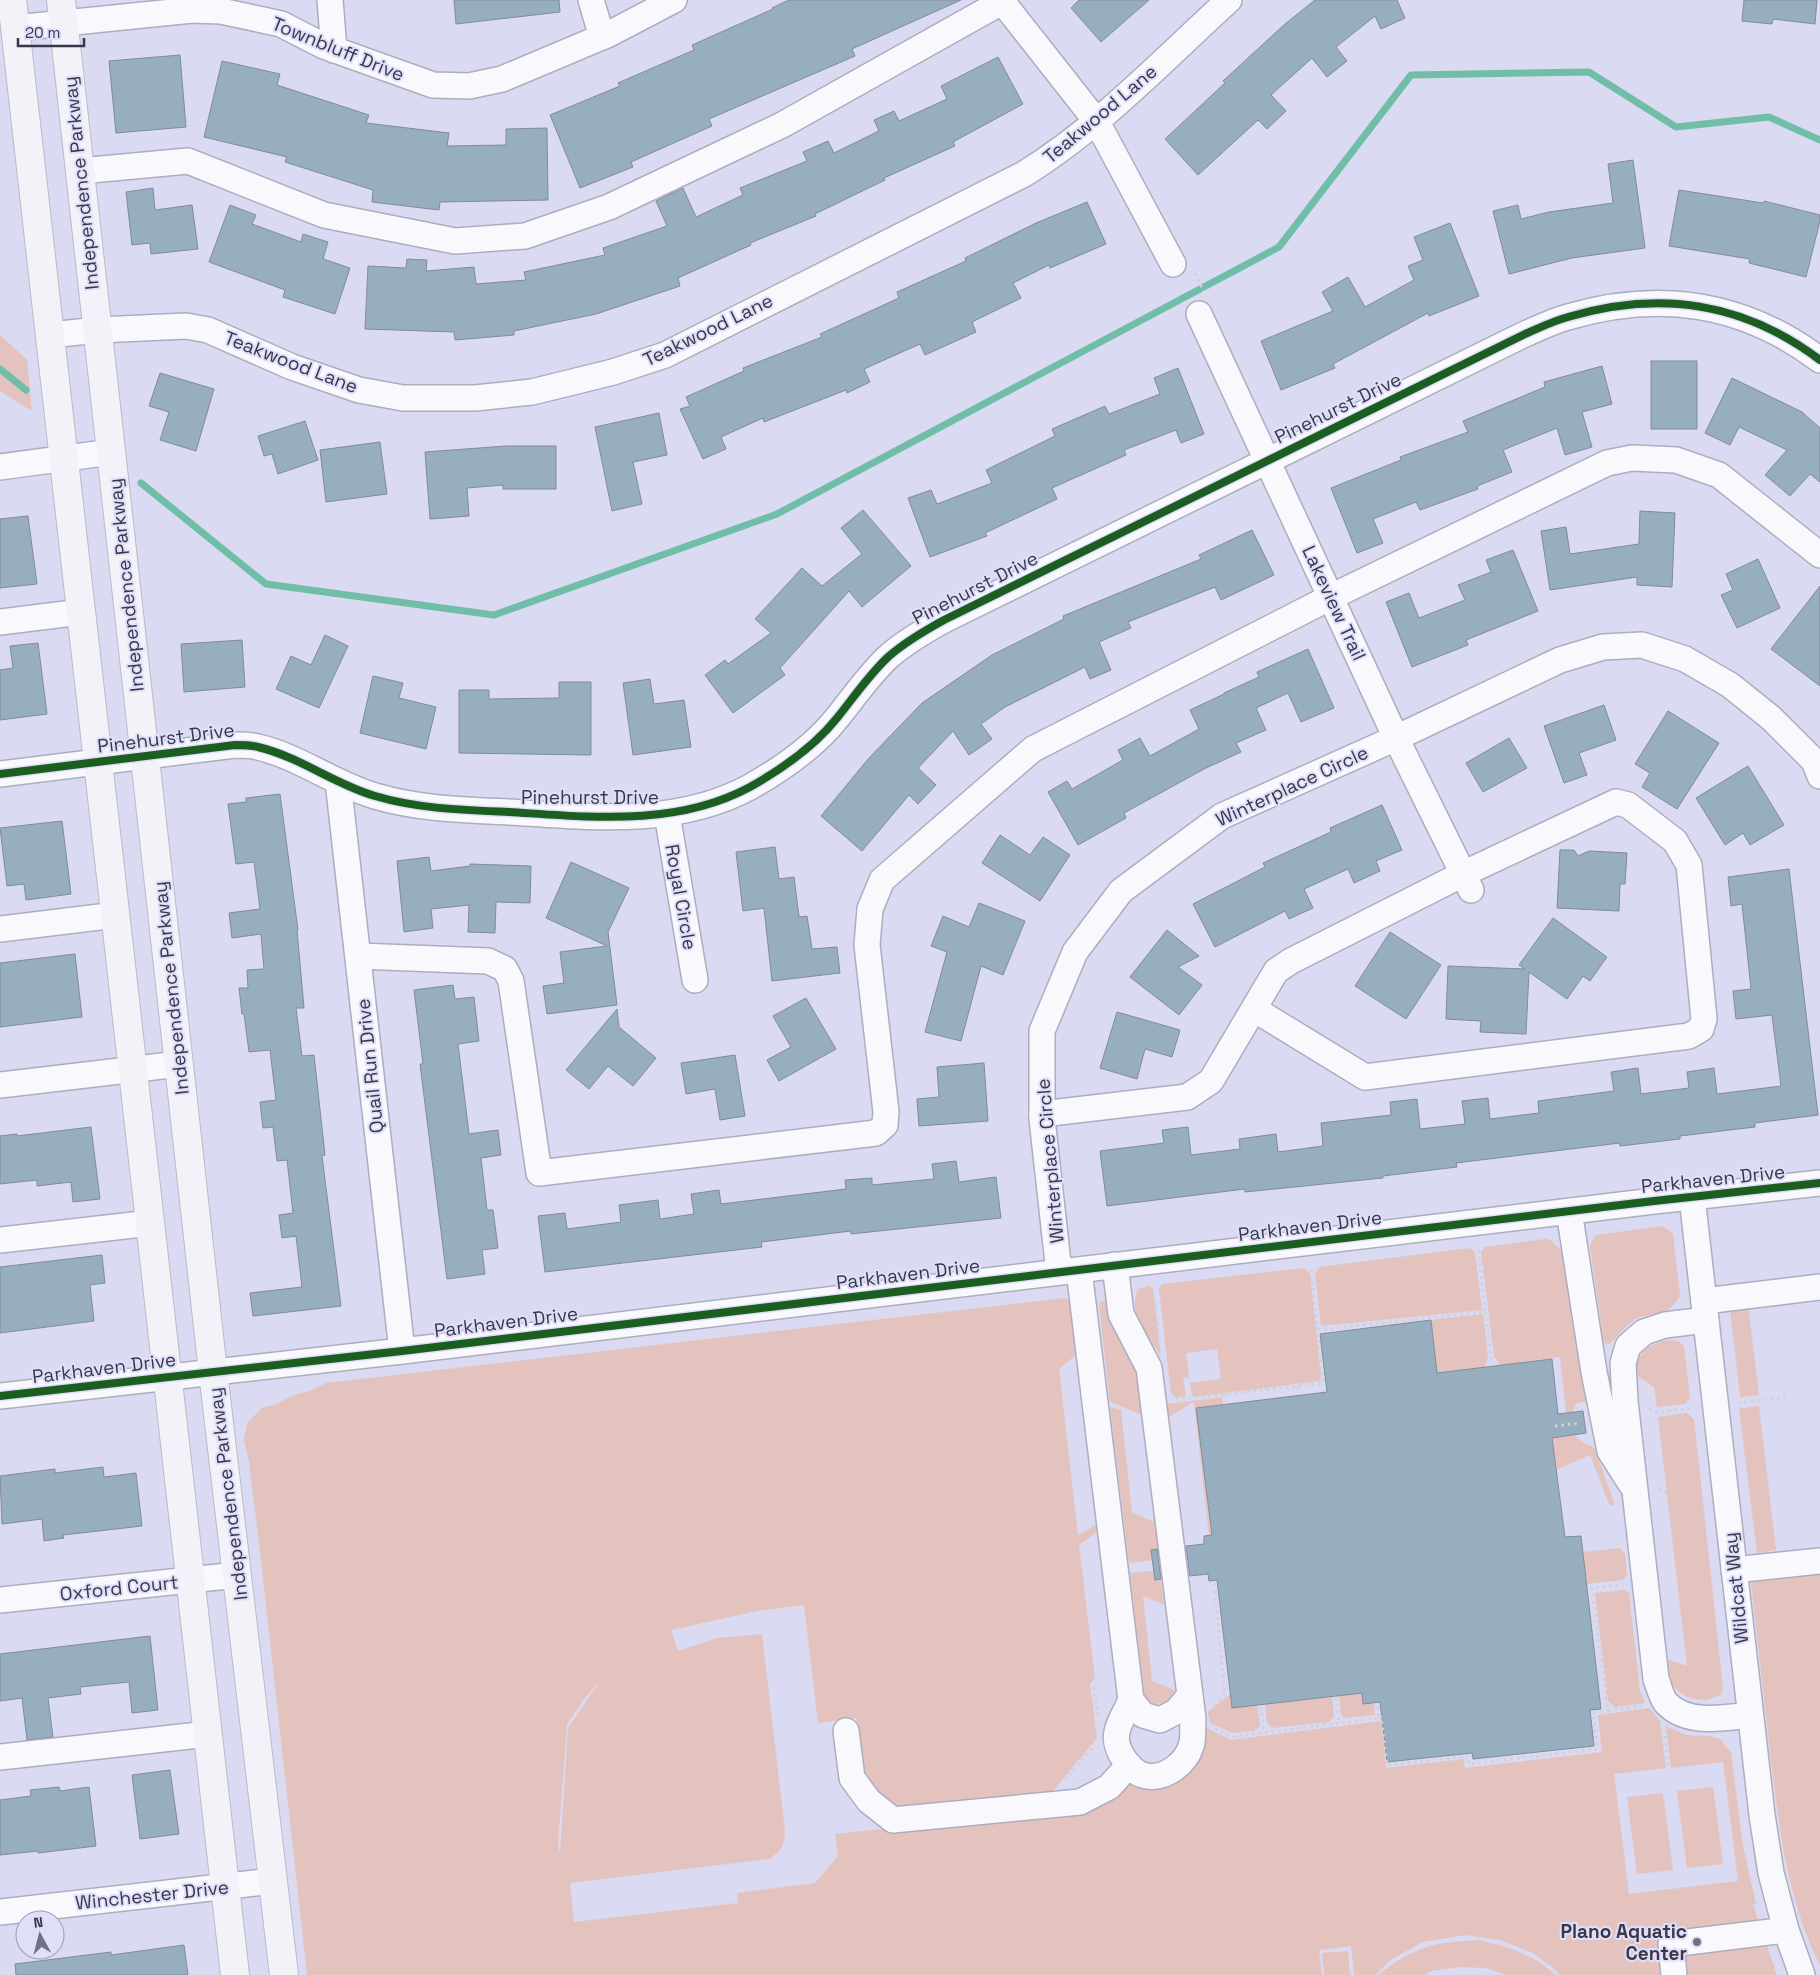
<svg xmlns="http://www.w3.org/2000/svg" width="1820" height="1975" font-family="'Space Grotesk',sans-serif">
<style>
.green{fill:#e4c2bd;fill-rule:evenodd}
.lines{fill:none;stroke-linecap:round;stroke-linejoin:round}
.stream{stroke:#70bda8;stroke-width:7}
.building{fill:#96aec0;stroke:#818b9a}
.minor-casing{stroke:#adadc0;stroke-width:28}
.major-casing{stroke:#bbbbc8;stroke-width:30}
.path{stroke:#d2d1d8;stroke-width:3;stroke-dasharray:2.5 4;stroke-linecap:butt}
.minor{stroke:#f9f9fd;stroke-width:25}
.major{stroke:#f2f2f8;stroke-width:28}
.cycleway-casing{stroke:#dfdffa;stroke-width:11}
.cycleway{stroke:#1b5e20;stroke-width:8}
.poi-dot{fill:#717185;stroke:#dfdffa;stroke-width:2}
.labels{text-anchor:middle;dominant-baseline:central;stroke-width:4;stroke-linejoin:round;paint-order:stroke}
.street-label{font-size:19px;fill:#39384b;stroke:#dfdffa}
.poi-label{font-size:19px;font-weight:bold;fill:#39384b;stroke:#dfdffa;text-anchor:end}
</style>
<rect width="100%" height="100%" fill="#dadaf2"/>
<g class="green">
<path d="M0 335 27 360 32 411 0 391Z"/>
<path d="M1663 1226 1673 1234 1680 1296C1677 1300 1674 1305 1670 1308 1660 1316 1645 1313 1634 1320 1622 1328 1617 1338 1609 1344L1604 1343 1590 1246 1595 1235Z"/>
<path d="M1545 1239 1550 1240 1564 1253 1588 1401 1577 1403 1572 1412 1566 1413 1560 1357 1500 1365 1494 1356 1481 1252 1485 1247Z"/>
<path d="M1470 1248 1475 1252 1482 1310 1321 1326 1315 1273 1319 1267Z"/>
<path d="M1304 1268 1310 1273 1321 1377 1319 1381 1192 1397 1190 1383 1221 1379 1217 1349 1186 1353 1189 1377 1183 1378 1186 1396 1176 1398 1171 1393 1159 1289 1162 1284Z"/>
<path d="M1150 1286 1153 1288 1161 1356C1148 1336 1127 1314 1138 1289Z"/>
<path d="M1065 1298 1069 1300 1071 1305 1078 1353 1059 1369 1078 1535 1097 1524 1098 1525V1531L1079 1545 1095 1678 1090 1684 1097 1738 1048 1797 904 1815 865 1784 856 1718 818 1723 804 1605 757 1611 671 1630 678 1651 717 1638 762 1634 785 1831C784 1847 782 1850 769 1859L570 1883 574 1922 738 1903 737 1893 815 1883 838 1856 835 1834 1087 1807 1131 1783 1168 1785 1186 1776 1194 1768 1204 1748 1205 1727 1231 1740 1381 1721 1386 1768 1464 1759 1465 1768 1602 1752 1598 1715 1649 1708 1660 1721 1666 1768 1614 1774 1629 1894 1738 1881 1723 1762 1671 1768 1666 1726 1686 1735 1709 1736 1720 1739 1731 1753 1743 1846 1756 1904 1753 1905 1777 1975H1560L1553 1968 1533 1953 1500 1940 1465 1935 1423 1942 1392 1959 1375 1975H1354L1351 1946 1319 1950 1322 1975H307L259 1543 249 1462 244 1440 247 1423 263 1407 274 1405 294 1395 307 1392 326 1383ZM601 1680 568 1728 560 1854 558 1844 567 1724 584 1699Z"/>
<path d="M1104 1301 1107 1305 1110 1323 1135 1363 1142 1415 1110 1402 1099 1305 1100 1302Z"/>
<path d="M1748 1305 1759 1395 1740 1397 1730 1308Z"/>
<path d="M1483 1314 1488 1356 1485 1367 1437 1373 1431 1320Z"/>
<path d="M1668 1340 1678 1341 1684 1346 1690 1398 1685 1404 1657 1407 1654 1387 1636 1375C1634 1355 1649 1343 1668 1340Z"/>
<path d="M1222 1397 1223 1404 1196 1408 1212 1535H1209L1194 1403 1190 1404 1169 1417 1167 1404Z"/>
<path d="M1759 1406 1776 1550 1757 1553 1739 1408Z"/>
<path d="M1110 1407 1121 1410 1132 1512 1154 1522 1158 1549 1151 1550 1152 1560 1129 1563Z"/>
<path d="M1687 1413 1694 1419 1723 1688 1721 1694C1705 1705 1681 1700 1671 1682 1668 1676 1667 1669 1666 1663L1670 1660 1687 1666 1658 1417Z"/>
<path d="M1574 1435 1582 1442 1595 1448 1614 1503 1613 1506 1609 1504 1590 1455 1556 1470 1555 1458 1549 1459 1547 1439Z"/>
<path d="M1620 1548 1625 1554 1627 1575 1623 1580 1587 1584 1583 1552Z"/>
<path d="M1153 1571 1155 1580H1161L1164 1605 1143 1596 1152 1681 1174 1690 1175 1695 1169 1702 1152 1704 1145 1699 1130 1573Z"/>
<path d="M1820 1574V1965C1786 1898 1778 1818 1769 1744 1763 1690 1757 1636 1751 1582Z"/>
<path d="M1624 1590 1629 1593 1640 1691 1645 1703 1615 1707 1608 1701 1595 1593Z"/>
<path d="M1362 1693 1363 1704 1374 1703 1375 1715 1344 1718 1341 1715 1339 1696Z"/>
<path d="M1230 1694 1232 1708 1257 1706 1260 1726 1255 1731 1232 1733 1210 1723 1208 1712Z"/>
<path d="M1332 1697 1334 1717 1329 1722 1272 1728 1267 1723 1265 1704Z"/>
<path d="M1713 1787 1723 1864 1687 1868 1677 1791Z"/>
<path d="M1663 1793 1673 1870 1637 1874 1627 1797Z"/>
<path d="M1478 1940C1505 1946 1535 1954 1555 1975H1507L1485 1968 1460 1967 1431 1971 1424 1975H1378C1413 1947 1434 1942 1478 1940Z"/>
<path d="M1348 1951 1350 1975H1324L1322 1953Z"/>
</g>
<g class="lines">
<g class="stream">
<path d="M0 369 26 390"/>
<path d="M141 483 266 584 494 615 777 514 1279 247 1411 75 1589 72 1676 127 1769 117 1820 140"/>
</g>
</g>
<g class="building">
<path d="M454 0H559L560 12 456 24Z"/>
<path d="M789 0H961L852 49 855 56 709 119 712 126 631 162 633 167 580 188 550 115 620 86 618 83 694 50 692 45 773 9 772 8Z"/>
<path d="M1079 0H1149L1101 42 1071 8Z"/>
<path d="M1315 0H1397L1405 18 1381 29 1375 16 1336 47 1347 61 1327 77 1312 58 1271 95 1286 111 1267 129 1258 120 1198 175 1165 139 1225 83 1223 81 1285 24Z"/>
<path d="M1744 0H1817L1815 24 1773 19 1772 24 1742 21Z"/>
<path d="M180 55 186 127 116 133 109 61Z"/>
<path d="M998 57 1023 104 953 142 955 146 884 178 885 180 815 214 816 216 750 243 751 245 678 278 680 286 596 314 514 331V335L455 340 454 332 365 329 368 266 406 268 407 259 427 260 426 271 474 267 476 284 526 280 524 272 605 255 603 248 667 226 656 201 683 188 696 217 743 195 740 188 807 161 803 152 828 141 834 153 879 131 874 120 894 111 899 121 947 99 941 86Z"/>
<path d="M222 61 280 74 277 85 369 115 366 123 449 133 447 146 506 145V129L547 128 548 200 440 202 439 210 372 202 373 190 285 162 287 157 204 137Z"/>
<path d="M1633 160 1645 248 1572 258 1509 274 1493 211 1518 205 1521 219 1549 212 1613 203 1608 164Z"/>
<path d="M153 188 155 210 192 205 198 249 151 254 150 243 132 245 126 192Z"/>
<path d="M1679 190 1763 203 1764 201 1820 215V221L1806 277 1749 263 1750 259 1669 246Z"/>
<path d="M1087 202 1106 244 1050 268 1049 265 1013 283 1021 298 972 322 976 332 925 355 920 344 864 369 870 382 847 393 846 390 764 422 763 418 721 437 726 449 703 459 680 409 690 406 686 397 744 371 743 368 822 337 820 334 899 298 897 292 966 261 965 258 1036 223Z"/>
<path d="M230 205 256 215 252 224 301 242 303 234 328 242 323 259 350 268 335 314 283 297 285 290 209 262Z"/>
<path d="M1450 223 1479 296 1429 316 1428 313 1333 364 1335 368 1281 390 1261 341 1333 311 1322 292 1348 277 1365 307 1414 280 1408 266 1423 260 1414 237Z"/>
<rect x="1651" y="361" width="46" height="68"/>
<path d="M1602 366 1612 404 1582 412 1592 447 1565 455 1557 428 1503 450 1512 472 1477 486 1478 489 1420 510 1416 502 1373 519 1383 543 1357 553 1331 488 1401 460 1400 457 1468 432 1463 421 1545 387 1544 382Z"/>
<path d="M1178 368 1204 434 1181 443 1176 430 1124 450 1126 455 1052 488 1057 499 985 533 987 536 930 557 908 498 931 490 937 504 992 483 986 470 1055 436 1052 429 1105 406 1109 414 1160 394 1154 378Z"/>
<path d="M160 373 214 389 196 451 160 440 169 412 149 406Z"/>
<path d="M1732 378 1802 412 1820 428V482L1810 474 1790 496 1765 475 1787 450 1739 427 1730 445 1705 433Z"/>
<path d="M659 413 667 455 633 462 642 504 612 511 595 427Z"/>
<path d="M305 421 318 460 278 474 272 454 264 456 258 436Z"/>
<path d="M380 442 387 494 326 502 320 450Z"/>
<path d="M506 446H556V489H503V485L467 488 469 516 430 519 425 452Z"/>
<path d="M863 510 911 566 862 607 849 591 780 668 785 675 733 713 705 675 725 660 728 664 771 633 755 619 802 568 822 586 862 554 841 528Z"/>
<path d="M1640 511 1675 513 1672 587 1637 585V577L1550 590 1541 531 1566 527 1570 554 1639 544Z"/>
<path d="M28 516 37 584 0 588V519Z"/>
<path d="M1252 530 1274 575 1221 600 1215 587 1128 622 1131 628 1099 642 1111 670 1090 679 1085 667 1005 707 981 724 992 739 969 755 953 731 918 768 936 785 918 804 909 795 862 851 821 816 869 758 922 703 992 655 1064 619 1063 616 1201 559 1199 555Z"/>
<path d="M1513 550 1538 611 1466 640 1468 645 1412 667 1386 602 1409 593 1419 618 1465 600 1458 585 1491 572 1486 560Z"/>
<path d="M1758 559 1780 608 1737 628 1721 595 1733 590 1726 574Z"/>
<path d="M1820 586V686L1771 649Z"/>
<path d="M325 635 348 646 319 708 276 689 291 656 311 665Z"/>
<path d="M242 640 245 687 184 692 181 644Z"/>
<path d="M38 643 47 714 0 720V670L13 668 10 646Z"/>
<path d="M1308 649 1334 708 1301 722 1288 693 1256 708 1266 730 1236 743 1241 752 1204 769 1124 813 1126 818 1078 845 1048 792 1067 781 1072 789 1123 760 1118 750 1140 738 1150 756 1199 729 1190 710 1224 694V693L1259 677 1257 672Z"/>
<path d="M373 676 403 683 399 698 436 707 426 749 360 733Z"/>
<path d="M650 679 654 704 684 700 691 747 633 755 623 683Z"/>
<path d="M559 682H591V755L459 753V690H489V699L559 698Z"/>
<path d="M1604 705 1616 740 1579 753 1587 775 1564 783 1544 726Z"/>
<path d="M1668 711 1719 743 1677 809 1642 787 1650 773 1635 764Z"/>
<path d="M1509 738 1527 768 1483 792 1466 763Z"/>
<path d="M1748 766 1784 825 1750 845 1743 833 1725 845 1696 798Z"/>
<path d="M280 794 298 930H297L304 1008H296L302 1056 314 1055 325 1155 322 1156 341 1306 253 1316 250 1293 302 1287 296 1236 282 1238 279 1215 293 1213 287 1160 277 1161 273 1127 263 1128 260 1102 276 1100 270 1050 249 1052 244 1014H242L239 988H248L247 970 264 969 261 934 232 938 229 913 260 909 254 862 236 864 228 804 246 802V798Z"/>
<path d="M1382 805 1402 850 1376 861 1380 871 1354 883 1348 869 1304 889 1313 908 1289 919 1285 911 1215 947 1193 904 1265 867 1263 863 1331 832 1330 828Z"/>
<path d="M62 821 71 894 26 900 24 884 7 886 0 828Z"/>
<path d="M1000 835 1030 855 1043 837 1070 855 1040 901 982 863Z"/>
<path d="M775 847 779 879 794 877 799 917 807 916 812 949 837 947 840 973 772 981 764 908 743 911 736 852Z"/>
<path d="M1560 850H1574L1578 856 1589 851 1627 853 1625 884H1620L1619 911 1557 908Z"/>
<path d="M429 857 431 871 470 866V864L531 866 530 903 496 902 495 933 468 932 469 905 431 909 433 928 404 932 397 861Z"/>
<path d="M571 862 629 888 608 932 617 1005 547 1014 543 986 564 983 560 952 607 946 546 918Z"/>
<path d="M1789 869 1818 1115 1755 1123V1127L1680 1136V1139L1620 1146V1143L1456 1163 1457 1167 1383 1176V1178L1245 1192V1189L1107 1206 1100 1151 1164 1143 1162 1130 1188 1127 1191 1155 1240 1149 1239 1139 1276 1134 1278 1152 1323 1146 1321 1123 1391 1115 1390 1102 1417 1099 1420 1129 1465 1124 1462 1101 1488 1098 1490 1119 1539 1113 1538 1101 1614 1091 1611 1072 1638 1068 1641 1094 1689 1088 1687 1072 1714 1068 1717 1094 1781 1086 1772 1015 1736 1019 1733 991 1751 989 1742 904 1731 906 1728 877Z"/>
<path d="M979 903 1025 921 1003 975 981 966 961 1041 925 1032 947 952 931 946 943 916 969 927Z"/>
<path d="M1553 918 1607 957 1590 981 1583 976 1567 999 1529 972 1526 1034 1480 1032 1481 1021 1446 1019 1448 966 1525 969 1519 965Z"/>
<path d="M1167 930 1199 956 1178 967 1202 985 1179 1015 1130 977Z"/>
<path d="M1390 932 1441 965 1406 1019 1355 986Z"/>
<path d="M75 954 82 1017 0 1027V963Z"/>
<path d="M453 985 455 999 474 997 479 1041 458 1044 469 1134 498 1130 501 1155 481 1158 487 1210H493L498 1248 482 1250 485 1274 447 1279 420 1064H423L414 990Z"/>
<path d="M806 998 836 1049 779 1081 767 1060 791 1047 773 1016Z"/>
<path d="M617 1009 619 1027 656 1058 633 1086 608 1066 589 1089 566 1070Z"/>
<path d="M1117 1012 1180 1030 1172 1057 1145 1049 1137 1079 1100 1068Z"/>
<path d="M735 1055 745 1116 720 1120 715 1089 686 1094 681 1063Z"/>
<path d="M984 1063 988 1121 919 1126 917 1099 939 1097 937 1067Z"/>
<path d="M91 1127 100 1199 73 1202 71 1182 37 1186V1180L0 1184V1136L17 1134V1136Z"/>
<path d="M956 1161 959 1182 996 1177 1001 1218 851 1234V1231L761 1242 762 1247 545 1272 538 1216 565 1213 567 1229 621 1222 619 1205 658 1200 660 1219 694 1214 691 1194 719 1190 721 1204 846 1189 845 1180 872 1178V1185L934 1179 932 1164Z"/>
<path d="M102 1255 105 1283 90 1285 94 1321 0 1333V1267Z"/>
<path d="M1431 1320 1437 1373 1552 1359 1558 1414 1583 1411 1586 1433 1552 1438 1565 1537 1581 1536 1601 1709 1590 1710 1594 1746 1473 1759 1472 1753 1387 1762 1380 1702 1363 1704 1362 1693 1232 1708 1217 1580 1209 1581 1208 1574 1190 1576 1186 1546 1204 1544V1536L1212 1535 1196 1408 1327 1392 1320 1334Z"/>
<path d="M103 1467 104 1477 136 1473 142 1526 63 1535 64 1538 44 1541 42 1519 2 1524 0 1476 55 1469V1473Z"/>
<path d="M1157 1549 1161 1579 1155 1580 1151 1550Z"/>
<path d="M150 1636 158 1710 132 1713 129 1682 80 1687 81 1694 48 1698 53 1737 27 1740 22 1698 0 1701V1654Z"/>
<path d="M170 1770 179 1834 140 1839 132 1775Z"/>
<path d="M59 1787 60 1791 89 1787 96 1846 38 1853V1851L0 1855V1800L31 1796 30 1790Z"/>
<path d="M184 1945 188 1975H16L15 1964 111 1952V1955Z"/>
</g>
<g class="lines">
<defs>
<g id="minor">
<path d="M330 0 334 50"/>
<path d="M591 0 602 37"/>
<path d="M1001 0 1097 122 1173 264"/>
<path d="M15 28 192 10 221 11 281 24 324 46 433 85 469 86 502 79 609 34 674 0"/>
<path d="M80 171 188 161 324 215 455 241 525 236 609 207 782 125 1005 0"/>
<path d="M1199 314 1396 738 1471 890"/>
<path d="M50 335 98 330 186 326 208 330 292 367 359 390 403 398H475L532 392 613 372 665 355 1024 174C1100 127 1163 60 1229 0"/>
<path d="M0 467 111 452"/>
<path d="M0 622 81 612"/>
<path d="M0 774 235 745C242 745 251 745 258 747 300 757 334 784 375 796 419 809 464 810 509 812 590 817 676 827 750 787 782 769 814 747 837 718 854 697 868 676 888 657 905 642 924 631 944 620L1525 334C1539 328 1553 321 1568 317 1660 290 1743 302 1820 360"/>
<path d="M338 781 402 1351"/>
<path d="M667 814 695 980"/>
<path d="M0 929 116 915"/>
<path d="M358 956 488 961 505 969 511 981 539 1173 876 1133 885 1125 886 1112 867 945 870 909 882 880 1033 749 1331 597 1607 463 1632 458 1676 460 1719 475 1820 555"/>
<path d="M0 1085 179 1064"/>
<path d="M1042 1114 1187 1097 1211 1081 1276 971 1291 961 1463 874 1616 802 1628 805 1675 841 1689 865 1704 1019 1701 1029 1689 1036 1365 1077 1254 1009"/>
<path d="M1692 1197 1762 1815 1771 1873 1786 1930 1802 1975"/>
<path d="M1569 1211 1594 1372 1610 1451 1631 1484"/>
<path d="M0 1240 151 1223"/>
<path d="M1079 1270 1131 1700C1127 1710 1119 1721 1117 1732 1113 1748 1130 1774 1147 1776 1166 1779 1186 1763 1191 1746 1194 1738 1192 1727 1193 1719L1149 1368 1121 1314 1115 1265"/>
<path d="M1059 1272 1042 1119V1031L1075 952 1121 891 1222 816 1396 738 1560 660 1603 647 1642 645 1685 659 1730 685 1771 718 1814 761 1820 776"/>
<path d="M1704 1301 1820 1287"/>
<path d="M1706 1320 1665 1325 1644 1332 1628 1346 1623 1363 1625 1401 1656 1679C1659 1686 1661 1698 1667 1704 1688 1725 1724 1718 1750 1715"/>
<path d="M0 1396 402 1351 1654 1201 1820 1183"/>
<path d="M1734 1570 1820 1561"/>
<path d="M0 1600 237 1575"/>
<path d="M1131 1700 1143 1715 1160 1720 1177 1711 1190 1695"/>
<path d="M846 1731 852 1778 869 1801 893 1820 1080 1802 1109 1787 1129 1765"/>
<path d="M0 1757 208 1734"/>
<path d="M0 1912 273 1881"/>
<path d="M1674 1975 1671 1944 1786 1930"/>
</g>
<g id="major">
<path d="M12 0 235 1975"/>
<path d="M61 0 213 1372 284 1975"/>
</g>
</defs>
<use href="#minor" class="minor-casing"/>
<use href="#major" class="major-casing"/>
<g class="path">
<path d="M1195 273 1204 292"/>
<path d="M1148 1285 1155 1303 1159 1333"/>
<path d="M1485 1312 1492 1362"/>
<path d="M1318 1330 1485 1312 1478 1246"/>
<path d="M1298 1386 1299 1393"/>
<path d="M1225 1394 1226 1402"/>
<path d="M1176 1400 1323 1383 1311 1266"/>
<path d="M1738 1403 1790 1397"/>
<path d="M1649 1409 1657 1412 1694 1408"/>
<path d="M1555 1426 1580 1423"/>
<path d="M1658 1490 1667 1493"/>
<path d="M1094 1687 1098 1715"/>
<path d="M1336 1698 1339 1723"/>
<path d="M1214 1705 1225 1695 1214 1583"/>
<path d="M1261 1707 1264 1732"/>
<path d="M1608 1711 1642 1706"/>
<path d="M1379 1718 1381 1717 1387 1765 1468 1756 1469 1764 1597 1749 1593 1713 1608 1711 1592 1588 1623 1585"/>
<path d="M1215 1729 1232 1737 1379 1718 1377 1704"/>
<path d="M1665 1730 1668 1767"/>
<path d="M1065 1780 1095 1745"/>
</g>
<use href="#minor" class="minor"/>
<use href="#major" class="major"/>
<defs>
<g id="cycleway">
<path d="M0 774 235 745C242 745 251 745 258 747 300 757 334 784 375 796 419 809 464 810 509 812 590 817 676 827 750 787 782 769 814 747 837 718 854 697 868 676 888 657 905 642 924 631 944 620L1525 334C1539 328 1553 321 1568 317 1660 290 1743 302 1820 360"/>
<path d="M0 1396 402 1351 1654 1201 1820 1183"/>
</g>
</defs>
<use href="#cycleway" class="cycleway-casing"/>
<use href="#cycleway" class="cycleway"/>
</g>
<circle class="poi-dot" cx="1697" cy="1942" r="5"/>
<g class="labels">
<g class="street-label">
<text transform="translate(338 49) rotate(22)">Townbluff Drive</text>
<text transform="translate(1100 114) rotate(-40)">Teakwood Lane</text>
<text transform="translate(81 183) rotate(-96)">Independence Parkway</text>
<text transform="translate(708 330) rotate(-26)">Teakwood Lane</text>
<text transform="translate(291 362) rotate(21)">Teakwood Lane</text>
<text transform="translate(1338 408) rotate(-26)">Pinehurst Drive</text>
<text transform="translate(126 585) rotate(-96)">Independence Parkway</text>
<text transform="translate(975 588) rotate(-27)">Pinehurst Drive</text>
<text transform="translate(1334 603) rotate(65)">Lakeview Trail</text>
<text transform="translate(166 738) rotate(-7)">Pinehurst Drive</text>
<text transform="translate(1292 786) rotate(-25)">Winterplace Circle</text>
<text x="590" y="797">Pinehurst Drive</text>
<text transform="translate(681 897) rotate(80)">Royal Circle</text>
<text transform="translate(171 988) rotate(-96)">Independence Parkway</text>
<text transform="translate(370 1066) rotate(-96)">Quail Run Drive</text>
<text transform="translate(1050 1161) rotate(-95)">Winterplace Circle</text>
<text transform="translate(1713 1179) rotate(-6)">Parkhaven Drive</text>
<text transform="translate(1310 1226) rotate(-7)">Parkhaven Drive</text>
<text transform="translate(908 1274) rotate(-7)">Parkhaven Drive</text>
<text transform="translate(506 1322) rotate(-7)">Parkhaven Drive</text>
<text transform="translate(104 1368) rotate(-7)">Parkhaven Drive</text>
<text transform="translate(228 1494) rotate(-97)">Independence Parkway</text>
<text transform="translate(119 1588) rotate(-6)">Oxford Court</text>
<text transform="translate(1736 1588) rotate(-96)">Wildcat Way</text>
<text transform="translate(152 1895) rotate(-6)">Winchester Drive</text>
</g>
<g class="poi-label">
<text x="1687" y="1931">Plano Aquatic<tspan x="1687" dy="22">Center</tspan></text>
</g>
</g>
<g transform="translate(40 1935) rotate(353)"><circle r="24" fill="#dfdffa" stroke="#9d9cb4"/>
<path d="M0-4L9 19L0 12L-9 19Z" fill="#717185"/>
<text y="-8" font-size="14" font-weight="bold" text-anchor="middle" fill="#39384b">N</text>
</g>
<path d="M18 38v8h66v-8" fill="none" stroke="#39384b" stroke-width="2.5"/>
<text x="25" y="38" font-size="15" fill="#39384b" stroke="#dfdffa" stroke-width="4" paint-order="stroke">20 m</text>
</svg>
